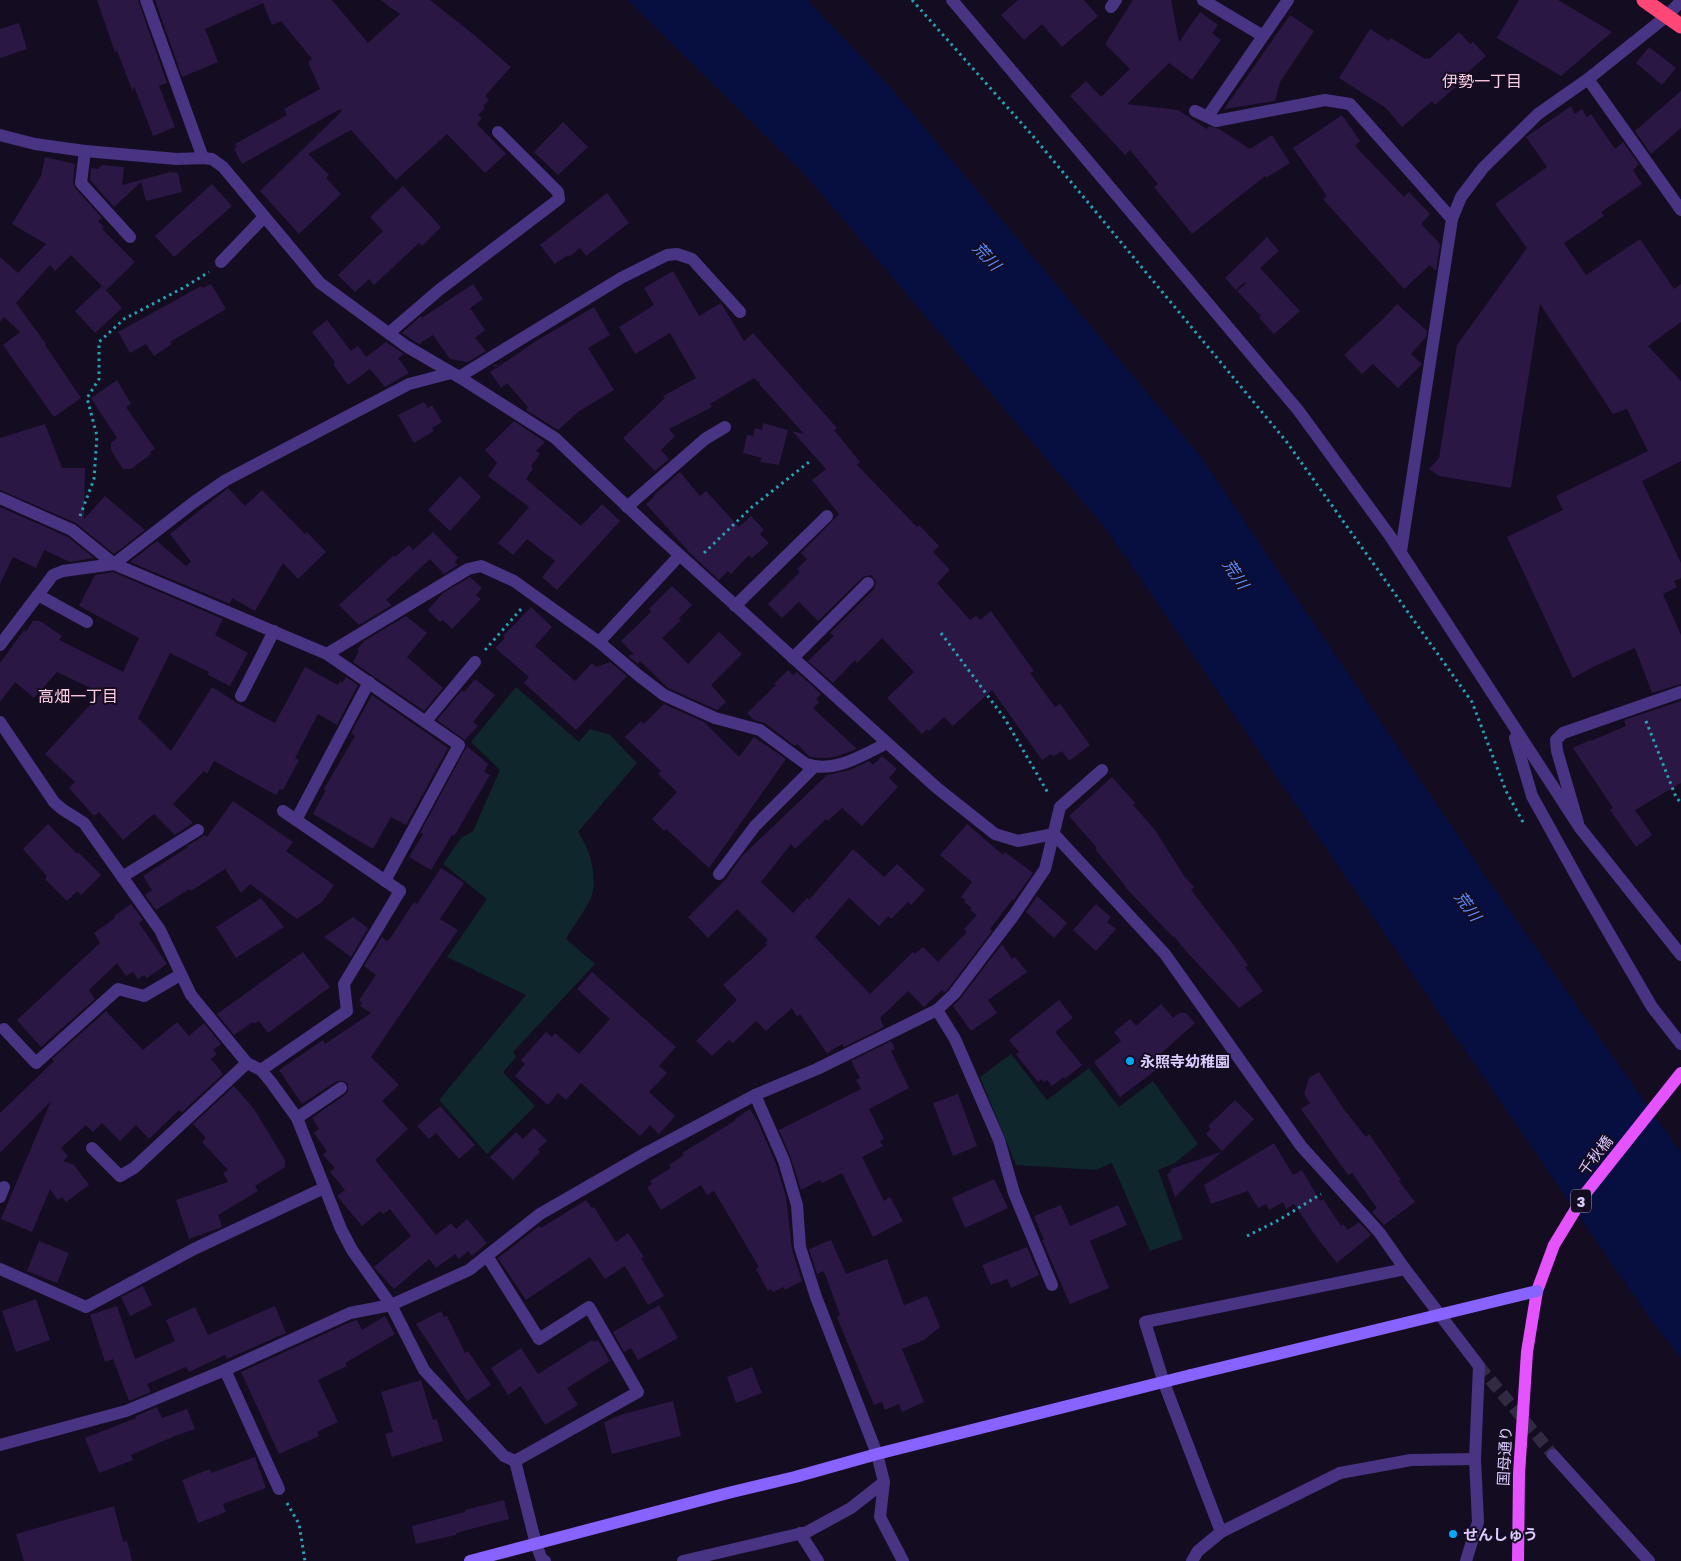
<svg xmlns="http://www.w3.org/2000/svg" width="1681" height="1561" font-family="'Golos Text','Noto Sans JP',sans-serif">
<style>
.green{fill:#0f262c}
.water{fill:#070f40}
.building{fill:#2a1743}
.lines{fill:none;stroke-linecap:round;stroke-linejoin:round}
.street-tunnel{stroke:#322942;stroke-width:12;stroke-dasharray:12 6;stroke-linecap:butt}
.path{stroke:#28a1b8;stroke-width:3;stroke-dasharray:2.5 4;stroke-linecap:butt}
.lane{stroke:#493483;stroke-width:12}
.street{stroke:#493483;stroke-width:12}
.secondary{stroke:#8963ff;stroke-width:12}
.primary{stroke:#e553ff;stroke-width:12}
.highway{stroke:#ff4777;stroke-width:15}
.secondary-bridge{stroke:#8963ff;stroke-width:12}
.poi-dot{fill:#00a8f7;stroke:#140c21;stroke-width:2}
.labels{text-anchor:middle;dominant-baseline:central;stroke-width:4;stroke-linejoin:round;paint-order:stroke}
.shield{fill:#140c21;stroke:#a192bc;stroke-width:1}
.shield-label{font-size:14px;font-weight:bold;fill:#dcf}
.poi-label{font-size:15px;font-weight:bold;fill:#dcf;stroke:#140c21;text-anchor:start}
.street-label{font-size:15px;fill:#dcf;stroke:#140c21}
.neighbourhood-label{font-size:16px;fill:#ffcee3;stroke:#140c21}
.water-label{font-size:16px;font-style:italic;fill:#5a8eff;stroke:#140c21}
</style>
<rect width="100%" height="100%" fill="#140c21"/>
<g class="green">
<path d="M516 687 579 742 590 729 609 734 637 763 578 832C590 849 597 874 592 895 589 905 572 928 566 939L595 964 513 1052 516 1057 503 1072 535 1106 487 1154 439 1100 526 995 447 957 487 899 443 864 461 838 473 831 500 770 471 742Z"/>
<path d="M1011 1054 1047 1100 1089 1068 1119 1107 1153 1081 1198 1144 1175 1163 1158 1170 1183 1239 1150 1251 1112 1163 1096 1170 1016 1165 980 1077Z"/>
</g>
<path class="water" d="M628 0H807L891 88 1201 457 1484 874 1681 1153V1358L1650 1319 1106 529 808 178Z"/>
<g class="building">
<path d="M97 0H138L167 83 159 86 175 127 153 136 134 86 133 92 117 51 115 52Z"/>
<path d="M155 0H332L368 43 400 14 380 0H430L473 34 511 67 485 96 489 100 483 106 485 108 478 115 482 118 477 124 506 154 485 173 447 134 396 180 351 130 308 154 329 175 326 178 341 194 299 234 260 191 342 111 340 109 242 164 234 149 237 147 235 144 287 115 284 109 320 89 308 62 312 59 281 21 272 25 263 3 205 29 218 62 182 77Z"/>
<path d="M1018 0H1084L1098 16 1062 47 1042 24 1024 40 1001 15Z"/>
<path d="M1133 0H1171L1179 42 1200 12 1218 25 1212 33 1221 40 1192 80 1169 63 1127 104 1178 110 1207 129 1209 126 1219 129 1250 149 1272 135 1290 163 1266 178 1265 176 1192 234 1154 187 1158 184 1130 150 1125 155 1070 96 1086 81 1101 97 1130 69 1105 44Z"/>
<path d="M1519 0H1558L1612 32 1561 76 1497 38Z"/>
<path d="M1290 15 1314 31 1280 82 1275 101 1224 109Z"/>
<path d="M19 23 27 49 0 58V29Z"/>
<path d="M1370 29 1389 41 1391 38 1425 59 1427 58 1429 59 1459 32 1470 44 1473 42 1486 56 1459 80 1461 82 1435 105 1432 101 1402 127 1386 108 1339 78Z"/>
<path d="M1649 47 1676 68 1662 85 1636 63Z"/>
<path d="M1681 91V128L1651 154 1635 131Z"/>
<path d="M1571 106 1575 114 1582 109 1587 117 1591 114 1615 149 1623 142 1639 164 1633 170 1642 184 1601 212 1604 216 1564 243 1586 275 1640 239 1674 289 1681 284V322L1648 346 1681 381V461L1642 481 1681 563V578L1674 581 1677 587 1663 594 1681 635V684L1652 693 1635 648 1595 666 1573 678 1507 537 1563 510 1556 496 1648 451 1627 409 1613 414 1540 304 1511 488 1439 476 1429 469 1439 458 1457 345 1527 248 1495 204 1547 167 1526 137Z"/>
<path d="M1342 115 1360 141 1355 146 1404 197 1409 192 1430 214 1421 224 1440 244 1436 271 1430 265 1404 289 1323 199 1327 196 1293 148Z"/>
<path d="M563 122 588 147 558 175 534 152Z"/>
<path d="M45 157 75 164 73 182 75 188 102 218 98 221 104 227 102 229 135 262 106 290 71 255 55 271 50 265 16 303 46 344 45 345 81 398 54 417 3 345 20 332 4 317 0 322V257L18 273 46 244 12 224 41 176Z"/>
<path d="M102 165 124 167 122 185 170 172 178 173 182 192 146 201 141 182 114 207 90 180 91 168 98 169Z"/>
<path d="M212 184 232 206 174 257 155 236Z"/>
<path d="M403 186 441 227 422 246 419 243 374 285 369 279 355 292 338 275 383 231 370 217Z"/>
<path d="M607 193 629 223 586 256 580 248 569 257 568 255 555 264 540 245Z"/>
<path d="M1267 237 1279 251 1260 268 1300 311 1274 334 1259 318 1261 316 1237 291 1246 284 1244 282 1236 290 1225 278Z"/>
<path d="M673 271 699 316 721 303 744 341 753 333 837 428 834 430 860 462 857 465 917 527 919 525 939 546 933 552 950 570 937 583 970 620 976 616 980 620 991 611 1034 671 1030 673 1055 707 1060 704 1090 745 1069 761 1062 751 1053 757 1051 754 1042 760 992 690 953 726 944 717 929 731 927 729 922 734 887 698 914 672 882 638 857 663 855 660 833 683 808 661 834 636 830 633 874 589 876 581 871 575 863 577 818 621 799 602 782 618 768 604 800 572 797 569 807 559 801 553 839 514 812 480 826 469 792 431 804 434 759 384 760 381 758 382 754 378 710 404 712 407 669 429 675 436 661 450 669 459 655 471 623 438 665 398 663 396 696 378 670 333 635 354 619 327 654 305 644 288Z"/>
<path d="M211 284 226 309 170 342 172 344 154 356 146 344 130 353 118 332 201 286 203 288Z"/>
<path d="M473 284 483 299 470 308 485 330 475 338 486 351 468 362 450 359 433 335 419 344 402 333 421 316 422 318Z"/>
<path d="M102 286 122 308 95 333 75 311Z"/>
<path d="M1397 304 1427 331 1426 337 1411 354 1422 364 1398 388 1373 364 1362 374 1344 355 1383 319Z"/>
<path d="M594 307 610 335 588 348 614 390 578 412 558 430 526 410 528 407 507 383 501 388 490 372 498 367 492 366 496 364 498 367 536 341Z"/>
<path d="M327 320 351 351 358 346 366 357 386 342 404 354 398 358 409 373 385 387 370 369 348 385 333 364 335 362 312 332Z"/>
<path d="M117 380 131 404 126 407 155 449 150 452 151 454 131 469H123L111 450V443L117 438 91 398Z"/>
<path d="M424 402 428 408 432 405 442 422 432 428 434 431 414 443 398 415Z"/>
<path d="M514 421 545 442 536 451 540 454 531 466 533 468 526 479 581 526 602 504 620 521 557 590 542 577 555 561 527 539 513 555 498 543 529 507 488 476 497 463 485 450Z"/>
<path d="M763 423 788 430 779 465 760 462 762 458 743 453 747 435 753 436 755 428 762 430Z"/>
<path d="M45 424 62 468H85L84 519 105 496 145 530 114 554 76 523 0 490V438Z"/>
<path d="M680 472 700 496 706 491 739 527 751 516 764 530 760 534 769 543 752 558 749 555 731 574 728 571 719 580 690 553 646 504 654 497 653 496Z"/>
<path d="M460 476 481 497 450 531 428 510Z"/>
<path d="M228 488 245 506 262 490 305 534 307 532 326 552 298 579 283 563 255 611 232 598 230 604 130 562 157 541 186 566 191 562 170 534Z"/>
<path d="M0 507 68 537 94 558 70 562 44 550 36 568 13 557 0 584Z"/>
<path d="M433 532 458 558 455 562 458 565 444 574 430 559 386 600 392 605 359 625 339 605 394 555 395 557 409 545 413 550Z"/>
<path d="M113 572 223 619 215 635 248 653 230 686 208 675 209 672 170 653 138 718 171 751 212 687 237 703 275 723 305 667 338 685 340 681 342 683 346 677 358 685 337 725 318 714 295 758 299 760 283 790 280 789 276 795 214 761 207 774 204 771 173 804 193 823 175 835 154 814 123 840 99 812 94 816 69 788 75 782 45 754 101 693 57 672 34 698 15 682 0 702V663L24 630 26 632 33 621H40L62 636 59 640 123 672 139 638 79 606 95 575Z"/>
<path d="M470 577 482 588 476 595 481 599 452 629 443 620 440 622 428 610 443 593Z"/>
<path d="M672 586 692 605 679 618 681 620 662 638 688 664 719 632 742 654 711 685 726 702 717 710 668 688 640 661 638 664 628 656 634 654 621 641 651 612 649 609Z"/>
<path d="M531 607 552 627 535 646 575 681 592 663 596 667 610 662 627 676 576 730 524 683 529 677 495 648 505 638 503 636Z"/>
<path d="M406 616 427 633 407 657 443 688 424 711 353 662 359 651 357 650 364 641Z"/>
<path d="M788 670 793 675 797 672 821 694 816 699 819 702 813 708 857 749 835 757 826 758 810 757 797 744 795 746 765 723 754 720 747 713 776 685 774 684Z"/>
<path d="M475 679 495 695 473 722 478 726 465 740 437 720 462 690 464 692Z"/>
<path d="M372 695 448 748 406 825 391 817 373 849 313 814 326 790 324 789 355 736 351 733Z"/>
<path d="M1681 701V783L1635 810 1652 835 1636 847 1610 810 1613 808 1573 748 1590 740 1591 741 1626 726 1624 720Z"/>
<path d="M664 704 704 722 739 757 754 737 786 759 709 868 666 829 664 831 652 819 677 792 658 774 661 771 625 737 641 721 644 724Z"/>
<path d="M467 746 488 764 484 772 490 775 454 836 452 835 431 870 409 857 423 834 420 833Z"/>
<path d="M882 756 897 769 889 778 898 787 862 826 842 808 828 821 826 819 795 849 791 844 761 882 793 913 807 898 809 900 853 849 884 877 897 864 925 890 911 905 908 902 891 919 888 916 879 926 849 898 815 937 870 994 913 952 915 954 923 947 938 962 967 932 964 929 977 915 970 910 972 908 964 902 966 900 961 897 972 882 940 855 967 824 1003 855 1005 852 1033 873 1013 901 1012 900 990 929 992 931 948 989 944 993 942 990 924 1007 908 991 880 1018 884 1027 844 1047 842 1044 827 1053 800 1014 797 1017 792 1008 766 1031 756 1021 733 1043 729 1040 712 1056 696 1041 737 1000 723 985 767 945 765 943 768 940 737 909 708 938 688 917 726 879 742 856 827 775 850 770 869 761 873 765Z"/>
<path d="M1112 777 1135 803 1133 805 1155 830 1184 876 1194 887 1191 890 1232 943 1248 965 1245 967 1263 991 1239 1008 1185 950 1174 936 1173 937 1125 887H1126L1095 849 1097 848 1069 816Z"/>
<path d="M233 801 293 842 286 851 334 885 322 902 297 919 250 884 241 893 225 869 191 891 189 889 156 910 145 895 152 890 143 876 188 847 187 846 205 835 207 837Z"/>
<path d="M48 824 77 854 78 852 101 875 81 895 77 891 67 901 45 879 47 876 23 849Z"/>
<path d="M441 868 464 883 440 919 458 930 371 1057 399 1085 382 1101 408 1129 375 1160 436 1235 451 1223 456 1229 467 1219 487 1243 472 1256 468 1251 459 1259 455 1254 436 1268 429 1259 394 1289 374 1267 411 1236 390 1209 383 1214 380 1211 362 1226 337 1196 345 1190 330 1172 335 1168 323 1155 327 1151 314 1133 319 1129 312 1118 346 1094 348 1091V1084L344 1081H337L302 1104 279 1070 323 1040 325 1044 371 1013 360 1006 362 1003 359 1000 376 975 364 966 382 937 387 941 388 939 389 940 414 902 417 904Z"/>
<path d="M1037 896 1067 923 1054 938 1026 912Z"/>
<path d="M261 898 284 927 236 958 216 927Z"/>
<path d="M131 904 143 920 139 923 167 964 147 978 144 975 138 979 133 972 126 976 117 963 89 990 95 999 41 1047 17 1020 100 943 94 933 115 918 114 916Z"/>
<path d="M1096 904 1111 917 1107 922 1116 929 1096 951 1073 930Z"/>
<path d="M353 917 368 928 351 957 324 937Z"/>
<path d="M1002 944 1012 959 1015 957 1027 972 988 1000 997 1013 971 1031 953 1006 960 999Z"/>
<path d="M303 952 330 987 268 1033 259 1021 254 1024 253 1022 234 1035 217 1014Z"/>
<path d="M592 972 676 1047 659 1066 667 1073 649 1092 675 1116 659 1134 650 1125 640 1136 581 1083 566 1100 558 1093 548 1105 515 1076 525 1064 521 1060 546 1032 552 1037 555 1033 579 1054 610 1019 577 989Z"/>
<path d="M1059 1000 1073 1018 1055 1032 1082 1065 1065 1079 1064 1077 1052 1086 1047 1080 1044 1082 1041 1079 1038 1082 1016 1054 1019 1052 1009 1040Z"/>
<path d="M1161 1004 1173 1018 1179 1013H1186L1195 1023 1158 1056 1164 1064 1120 1097 1094 1062 1121 1041 1114 1032 1130 1019 1136 1026Z"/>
<path d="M106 1011 143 1050 177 1022 189 1036 204 1023 221 1044 213 1050 217 1054 211 1059 223 1074 182 1112 179 1110 149 1139 136 1125 120 1141 102 1123 93 1132 86 1125 61 1148 68 1156 63 1161 74 1165 89 1185 66 1202 62 1197 58 1200 50 1189 32 1232 1 1219 51 1101 0 1153V1113L54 1061 52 1059Z"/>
<path d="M891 1041 895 1049 891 1051 909 1088 869 1109 884 1139 880 1141 883 1146 862 1157 884 1201 890 1197 903 1221 873 1237 842 1173 822 1183 820 1180 801 1190 791 1158 779 1130 861 1089 856 1080 860 1078 851 1061Z"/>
<path d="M1319 1072 1345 1111 1366 1137 1369 1134 1401 1180 1399 1181 1415 1202 1384 1225 1372 1212 1377 1208 1352 1173 1348 1175 1301 1109 1310 1103 1304 1094 1309 1078Z"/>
<path d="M234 1086 254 1109 285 1160V1167L255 1186 258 1191 218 1215 222 1227 189 1239 176 1200 228 1182 223 1173 228 1170 202 1142 206 1138 193 1124Z"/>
<path d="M958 1094 977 1146 953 1156 933 1103Z"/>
<path d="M1235 1100 1254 1119 1222 1151 1206 1134 1211 1129 1208 1126Z"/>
<path d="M440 1106 475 1145 459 1159 436 1133 429 1139 417 1126Z"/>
<path d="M750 1109 758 1122 776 1164 786 1197 792 1249 802 1281 785 1290 784 1287 773 1292 771 1289 768 1291 756 1269 759 1267 714 1191 707 1195 701 1185 661 1210 647 1187 652 1184 650 1181 671 1168 669 1165 684 1155 682 1153 736 1120 735 1119Z"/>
<path d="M534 1128 547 1141 538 1149 540 1152 513 1180 490 1157 516 1132 523 1139Z"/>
<path d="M1274 1143 1293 1175 1302 1170 1320 1201 1323 1199 1341 1226 1343 1224 1348 1230 1359 1222 1371 1235 1337 1263 1317 1238 1294 1204 1286 1209 1283 1202 1269 1210 1266 1204 1258 1208 1248 1191 1211 1204 1204 1185Z"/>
<path d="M1221 1152 1175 1197 1167 1174 1171 1172V1169Z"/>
<path d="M994 1179 1008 1208 965 1228 952 1198Z"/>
<path d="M586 1200 592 1208 594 1207 616 1242 628 1233 644 1257 641 1258 664 1296 648 1305 625 1266 605 1279 590 1257 526 1300 498 1258 539 1226 541 1228Z"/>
<path d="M1061 1205 1070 1226 1118 1205 1127 1225 1090 1241 1109 1288 1070 1304 1042 1240H1044L1034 1216Z"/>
<path d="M831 1240 846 1274 887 1259 904 1305 927 1296 940 1327 924 1340 902 1349 924 1402 902 1412 899 1404 885 1410 882 1402 874 1405 843 1332 837 1317 840 1315 825 1274 823 1271 817 1274 809 1249Z"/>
<path d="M39 1241 69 1253 57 1283 27 1271Z"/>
<path d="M1027 1247 1039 1275 1011 1288 1007 1279 991 1285 982 1265Z"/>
<path d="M143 1286 152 1305 130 1316 121 1297Z"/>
<path d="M36 1299 50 1340 16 1352 2 1311Z"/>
<path d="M659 1305 678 1338 638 1360 631 1348 624 1352 613 1332Z"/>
<path d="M117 1306 135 1359 175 1341 166 1320 195 1307 208 1335 275 1306 286 1333 227 1359 225 1355 189 1372 186 1367 147 1384 151 1392 129 1401 113 1359 105 1362 90 1315Z"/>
<path d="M441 1311 444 1317 447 1316 465 1353 468 1351 491 1385 467 1401 416 1324Z"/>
<path d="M385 1316 395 1334 345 1363 347 1366 318 1380 338 1422 317 1432 319 1436 279 1454 241 1372 348 1323 357 1320 362 1330Z"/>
<path d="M592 1340 594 1342 598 1340 610 1361 567 1388 578 1405 545 1425 521 1386 508 1395 491 1368 521 1348 538 1374Z"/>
<path d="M752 1367 762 1393 736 1403 727 1377Z"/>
<path d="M421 1380 433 1420 437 1419 443 1441 392 1457 385 1434 393 1432 381 1392Z"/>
<path d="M673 1401 681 1436 612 1454 604 1422 623 1414Z"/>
<path d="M157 1407 162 1418 187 1409 195 1429 175 1436 131 1455 133 1460 99 1473 85 1438 136 1418V1416Z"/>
<path d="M255 1457 266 1488 223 1504 226 1512 198 1523 182 1480 210 1469 211 1473Z"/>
<path d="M504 1500 509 1519 456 1533V1535L416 1544 412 1526 465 1512V1510Z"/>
<path d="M114 1506 123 1542 127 1541 132 1561H24L16 1534Z"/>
</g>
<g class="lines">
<path class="street-tunnel" d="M1479 1366 1553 1455"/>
<g class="path">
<path d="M912 0 1032 135 1286 441 1472 702 1506 791 1524 824"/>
<path d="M80 516 94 479 97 436 87 398 99 379V342L124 319 183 288 209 272"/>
<path d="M704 553 752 507 809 462"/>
<path d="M941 633 1005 719 1048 793"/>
<path d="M485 650 522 608"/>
<path d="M1646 721 1676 797 1681 803"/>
<path d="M1247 1236 1279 1220 1321 1194"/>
<path d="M287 1503 299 1524 305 1561"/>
</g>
<g class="lane">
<path d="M146 0 203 158"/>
<path d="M1203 0 1263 36"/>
<path d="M1111 7 1116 0"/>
<path d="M1588 79 1681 210"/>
<path d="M1195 111 1216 121 1325 100 1350 104 1452 219 1401 551"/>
<path d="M1208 116 1288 0"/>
<path d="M1452 219 1461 197 1483 168 1538 114 1588 79 1668 15 1681 1"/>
<path d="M221 262 264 217"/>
<path d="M389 333 439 290 559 199 558 192 498 132"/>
<path d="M459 377 621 278 667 255 677 254 692 259 740 312"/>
<path d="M0 498 72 530 114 564 327 654 459 745 385 881"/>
<path d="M627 507 705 439 725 427"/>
<path d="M38 595 53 575 63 571 114 564 194 502 226 480 409 384 451 373"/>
<path d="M735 606 827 516"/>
<path d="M0 645 38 595 87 622"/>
<path d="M327 654 468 569 481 566 514 581 599 642 638 675 664 695 715 718 760 730 806 764C833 774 863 755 887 743"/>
<path d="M793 658 868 583"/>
<path d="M241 696 274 631"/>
<path d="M426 721 475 662"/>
<path d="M296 820 369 682"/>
<path d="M1578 823 1557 751 1556 740 1563 733 1681 692"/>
<path d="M719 874 755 826 814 767"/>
<path d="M122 877 198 830"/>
<path d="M937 1010 955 1039 999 1140 1014 1193 1052 1285"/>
<path d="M4 1029 36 1063 118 989 144 996 180 975"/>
<path d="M261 1070 347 1011 344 984 400 891"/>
<path d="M755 1095 784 1161 797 1205 800 1247 816 1297 877 1454"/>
<path d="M297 1118 341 1088"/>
<path d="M92 1148 120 1176 134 1168 247 1063"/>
<path d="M0 1197 4 1187"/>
<path d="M487 1256 539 1339 589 1307 638 1392 515 1461"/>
<path d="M0 1269 86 1307 194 1249 324 1188"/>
<path d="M225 1370 279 1489"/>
<path d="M0 1445 126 1411 225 1370 350 1313 391 1305 469 1270 540 1214 646 1153 755 1095 817 1069 937 1010 954 994 1014 915 1045 869 1060 807 1102 770"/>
</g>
<g class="street">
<path d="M952 0 1298 410 1390 536 1580 828 1681 955"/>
<path d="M0 135 35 144 85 151 177 159 203 158 212 159 223 167 320 283 406 346 459 377 555 438 652 530 937 788 995 834 1018 841 1054 834 1165 954 1301 1146 1379 1232 1405 1269 1145 1322 1164 1383 1221 1532"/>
<path d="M85 151 81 183 130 237"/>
<path d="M599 642 679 556"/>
<path d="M0 722 54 802 62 809 84 823 160 930 191 995 247 1063 261 1070 271 1082 297 1118 341 1229 352 1250 391 1305 424 1370 504 1456 515 1461 536 1544 542 1560 545 1561"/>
<path d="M1515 738 1532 796 1584 890 1652 1007 1681 1044"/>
<path d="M283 811 400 891"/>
<path d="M1405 1269 1479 1366 1475 1459 1478 1522 1466 1561"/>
<path d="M877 1454 884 1482 880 1517 903 1561"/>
<path d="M1553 1455 1649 1561"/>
<path d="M800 1533 818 1561"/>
<path d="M683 1561 807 1532 851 1508 884 1482"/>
<path d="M1192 1561 1198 1551 1221 1532 1340 1473 1411 1460 1475 1459"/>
</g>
<path class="secondary" d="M470 1561 728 1493 795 1477 877 1454 1191 1375"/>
<path class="primary" d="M1518 1561 1519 1474 1527 1352 1537 1291 1554 1245 1585 1194 1681 1073"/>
<path class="highway" d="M1644 0 1681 26"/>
<path class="secondary-bridge" d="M1191 1375 1537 1291"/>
</g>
<g class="poi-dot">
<circle cx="1130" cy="1061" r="5"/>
<circle cx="1453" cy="1534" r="5"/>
</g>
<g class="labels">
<rect class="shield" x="1571" y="1189.5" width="20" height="23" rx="4"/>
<g class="shield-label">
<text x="1581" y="1201">3</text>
</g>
<g class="poi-label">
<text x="1140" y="1061">永照寺幼稚園</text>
<text x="1463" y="1534">せんしゅう</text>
</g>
<g class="street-label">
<text transform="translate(1595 1155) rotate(-52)">千秋橋</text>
<text transform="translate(1504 1456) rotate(-87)">国母通り</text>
</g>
<g class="neighbourhood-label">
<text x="1482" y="81">伊勢一丁目</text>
<text x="78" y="696">高畑一丁目</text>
</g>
<g class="water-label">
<text transform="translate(987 256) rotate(47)">荒川</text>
<text transform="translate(1236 574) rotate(56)">荒川</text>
<text transform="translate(1468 906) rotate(54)">荒川</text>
</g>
</g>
</svg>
